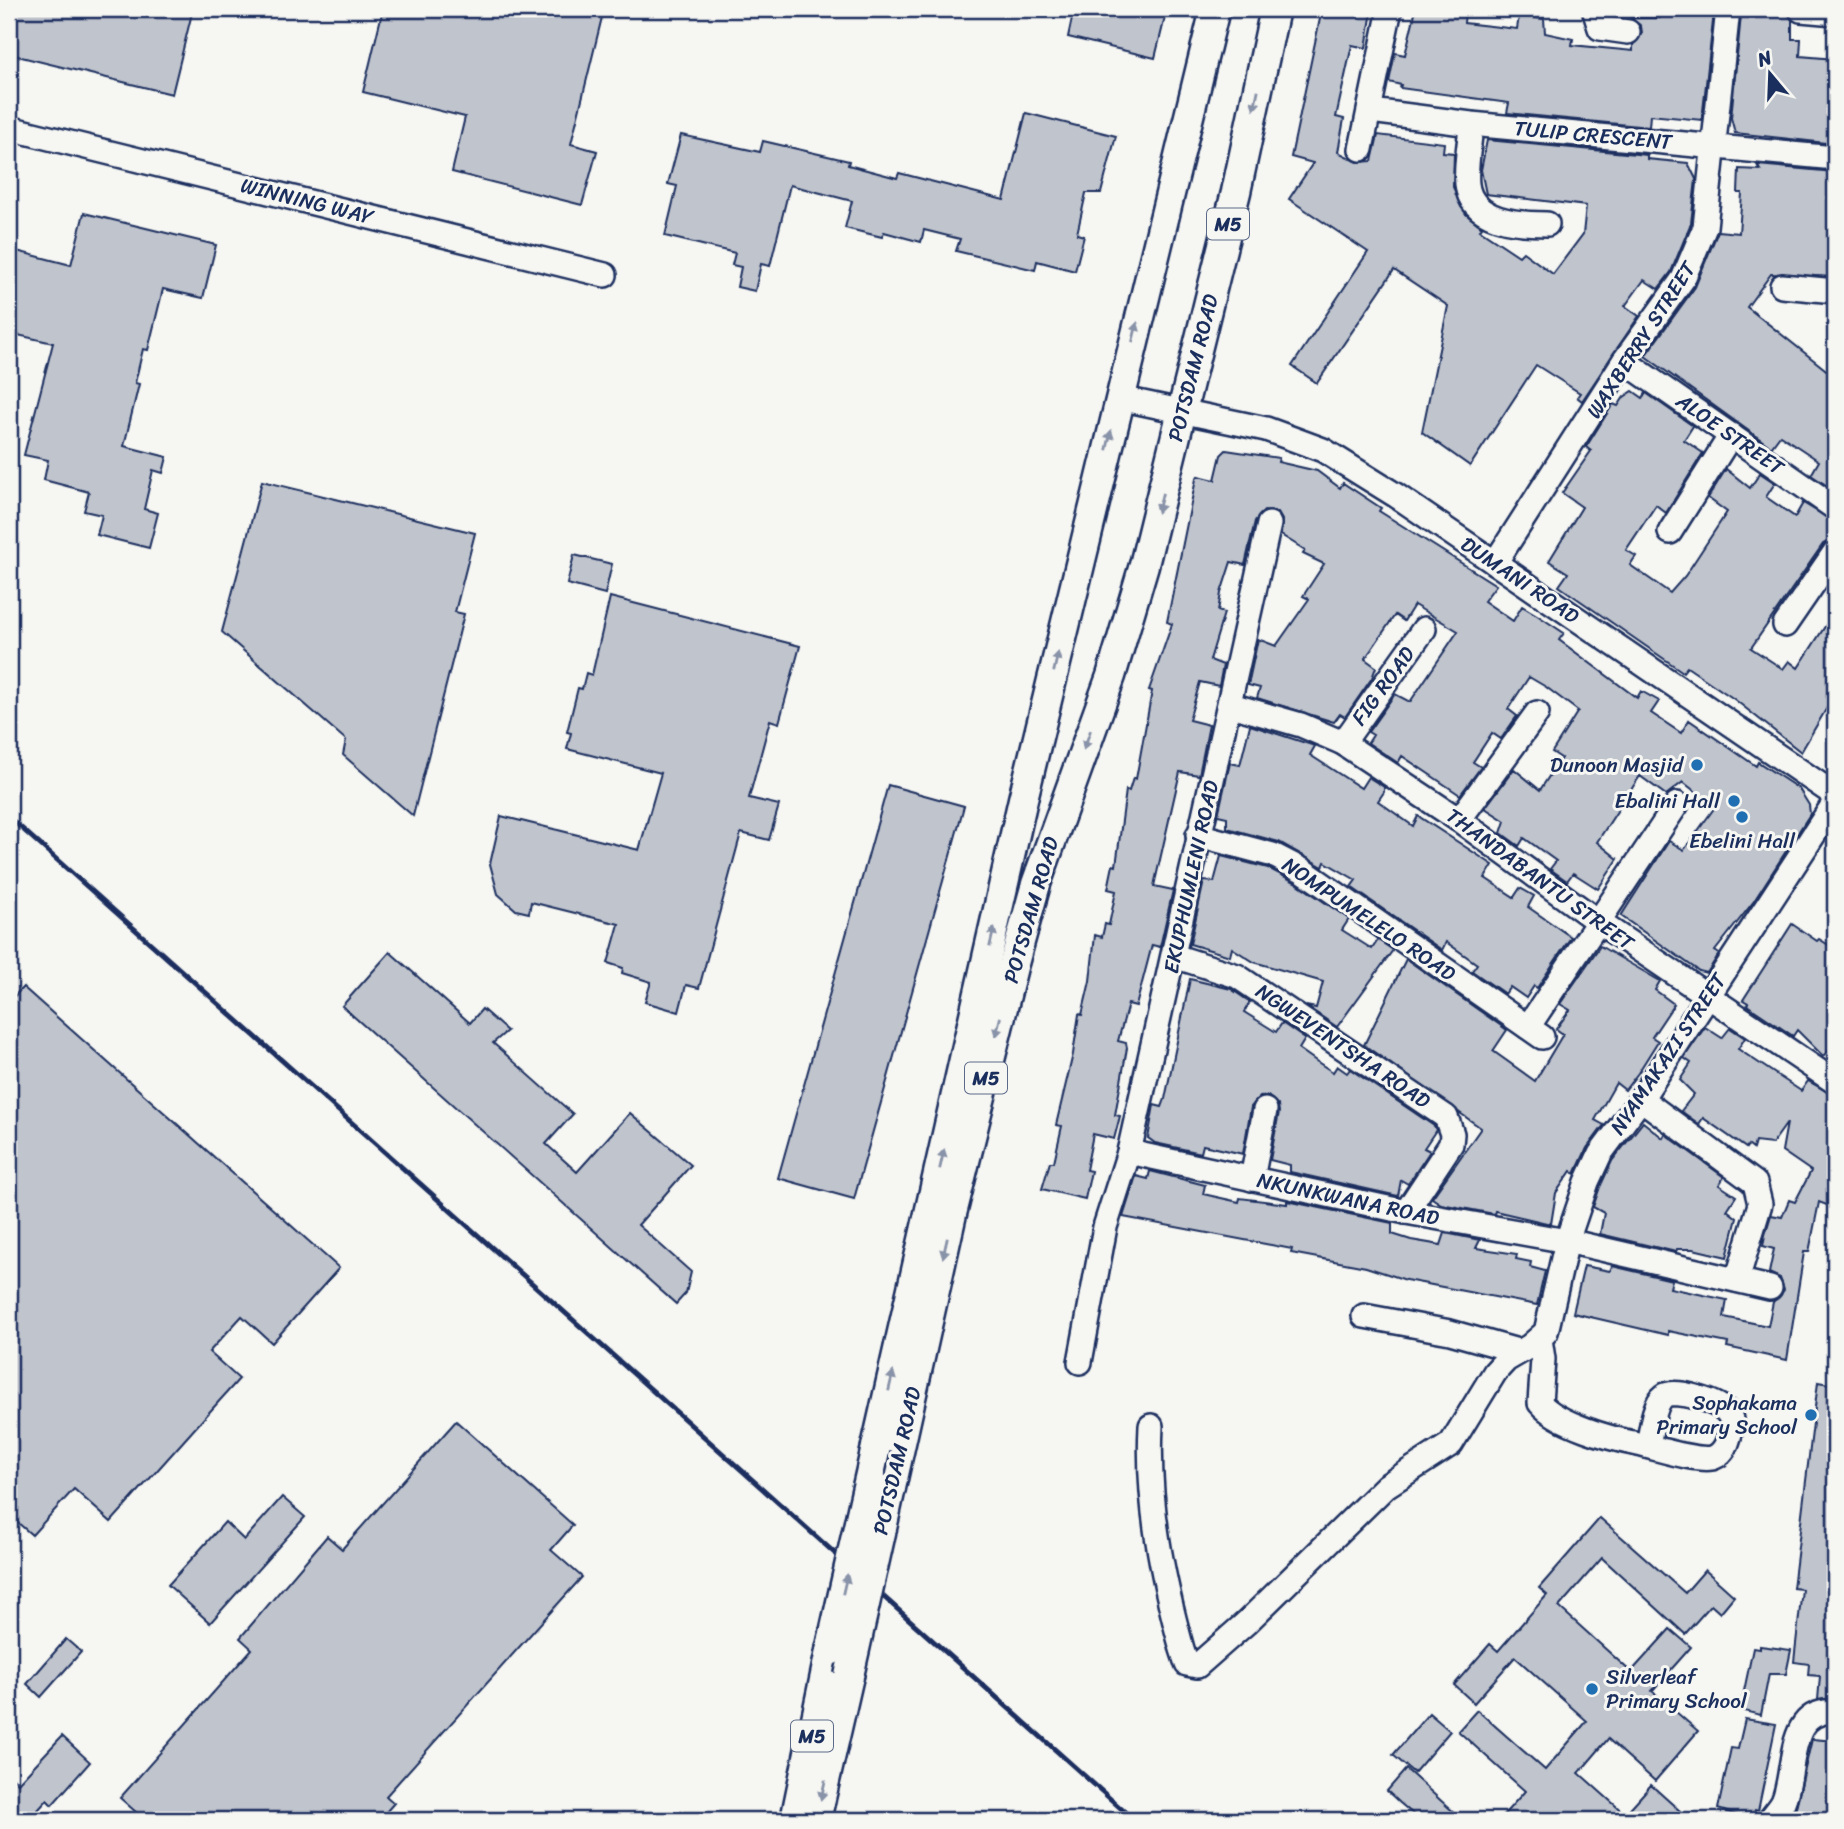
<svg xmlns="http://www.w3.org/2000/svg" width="1844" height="1829" font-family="Sriracha,sans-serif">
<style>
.building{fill:#c0c4cd;stroke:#1b2f5e;stroke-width:2}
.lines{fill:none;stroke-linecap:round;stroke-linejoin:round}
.minor-casing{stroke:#1b2f5e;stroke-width:28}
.major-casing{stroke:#1b2f5e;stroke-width:33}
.minor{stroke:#f6f6f2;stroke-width:23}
.major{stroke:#f6f6f2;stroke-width:28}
.rail{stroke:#1b2f5e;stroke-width:5}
.major-bridge-casing{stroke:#1b2f5e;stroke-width:33;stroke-linecap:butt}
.major-bridge{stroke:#f6f6f2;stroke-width:28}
.oneway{fill:#8892a8}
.poi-dot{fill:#1f6fb2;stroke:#f6f6f2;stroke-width:2.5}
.labels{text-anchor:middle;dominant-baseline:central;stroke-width:6;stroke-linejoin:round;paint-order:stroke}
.shield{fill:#f6f6f2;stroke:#5d6b8a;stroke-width:2}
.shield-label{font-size:19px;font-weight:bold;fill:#1b2f5e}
.street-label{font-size:21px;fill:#1b2f5e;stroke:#f6f6f2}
.poi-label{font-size:21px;fill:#1b2f5e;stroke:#f6f6f2;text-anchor:end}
</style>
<rect width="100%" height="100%" fill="#f6f6f2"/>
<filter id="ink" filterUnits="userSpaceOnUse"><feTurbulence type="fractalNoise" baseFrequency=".0143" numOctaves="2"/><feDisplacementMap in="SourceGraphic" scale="14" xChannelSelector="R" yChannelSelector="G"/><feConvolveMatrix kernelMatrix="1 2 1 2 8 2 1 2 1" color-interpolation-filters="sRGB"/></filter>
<g filter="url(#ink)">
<g class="building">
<path d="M9 9H193L172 94 9 54Z"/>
<path d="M383 9H604L571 144 597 151 582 205 452 172 465 117 363 92Z"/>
<path d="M1074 9H1167L1155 58 1068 37Z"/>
<path d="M1322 9 1372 11 1366 48 1352 45 1336 117 1344 119 1338 152 1358 162 1372 161 1378 135 1444 143 1443 152 1454 153 1453 187 1466 214 1482 227 1480 230 1519 256 1523 252 1553 274 1583 234 1586 206 1486 194 1481 170 1487 140 1647 155V159L1688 163 1696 179 1691 223 1671 272 1658 289 1644 280 1625 306 1639 316 1582 401 1577 397 1580 393 1536 365 1470 466 1422 432 1448 306 1394 270 1317 383 1292 366 1368 252 1289 199 1313 163 1291 157Z"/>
<path d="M1416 9 1465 11 1464 23 1517 29 1519 16 1544 19 1545 33 1573 39 1572 45 1633 51V45L1642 33 1641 26 1631 18H1660L1662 9H1710L1714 12 1702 120 1650 115 1649 127 1507 113 1509 103 1400 88 1401 85 1389 82 1395 53 1405 55Z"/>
<path d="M1748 9H1787L1792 20V39H1801L1800 56 1835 59V144L1735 133 1731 118 1741 15 1747 16Z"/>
<path d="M1026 113 1116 136 1101 193H1086L1077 234 1084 236 1075 271 1037 261 1035 270 956 251 960 239 924 230 921 242 884 232 882 237 845 228 852 201 790 185 770 266 761 264 755 291 737 287 741 267 732 265 735 253 665 236 677 186 668 184 681 135 760 152 763 141 849 161 848 165 897 178 899 173 1004 200Z"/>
<path d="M1757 165 1835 172V277L1771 274 1747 307 1835 377V491L1811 475 1819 461 1780 435 1771 447 1645 356 1695 287 1718 231 1739 233 1742 193H1738L1739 169 1760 170Z"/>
<path d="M84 213 216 245 203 298 163 289 148 350 143 349 135 383 139 384 124 446 167 457 163 473 153 470 144 509 158 513 149 548 97 535 102 515 84 511 89 492 44 480 48 460 24 455 53 343 9 333V249L71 265Z"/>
<path d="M1633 391 1643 398 1646 393 1693 426 1684 440 1703 453 1666 513 1656 505 1626 550 1636 556 1630 565 1670 593 1685 576 1727 512 1708 498 1726 469 1750 488 1760 473 1775 483 1766 497 1795 517 1803 503 1835 522V538L1823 544 1751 648 1783 669 1789 661 1798 668 1835 611V694L1801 752 1734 699 1687 667 1683 672 1559 586 1568 573 1549 561 1582 507 1562 493 1591 451 1586 447 1613 404 1618 406 1624 397Z"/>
<path d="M1226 450 1279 458 1278 462 1317 471 1340 488 1343 483 1381 508 1379 511 1496 585 1484 601 1513 621 1522 606 1537 615 1564 633 1559 640 1637 698 1641 691 1659 701 1651 713 1681 733 1689 720 1756 766 1758 762 1799 789 1809 805 1810 814 1754 901 1715 951 1719 954 1707 973 1699 971 1621 916 1669 841 1684 850 1715 807 1683 782 1666 795 1640 776 1597 842 1618 859 1598 889 1573 873 1567 881 1550 869 1556 861 1524 838 1519 846 1501 833 1505 821 1485 808 1514 769 1540 790 1561 758 1552 752 1578 711 1546 687 1529 677 1508 709 1517 716 1501 739 1492 733 1473 762 1481 767 1460 795 1402 756 1398 763 1368 743 1373 735 1368 732 1395 694 1410 702 1458 631 1414 605 1404 621 1395 615 1365 659 1376 667 1372 678 1345 717 1340 714 1334 722 1257 698 1260 688 1248 685 1258 639 1276 646 1309 599 1303 596 1324 564 1303 554 1305 550 1281 535 1282 520 1278 513 1264 511 1255 521 1245 565 1231 562 1221 593 1218 611 1224 613 1210 660 1223 665 1219 686 1200 682 1189 720 1209 725 1199 775 1180 772 1154 886 1173 890 1160 947 1152 945 1136 1006 1128 1004 1118 1041 1126 1043 1127 1048 1115 1115 1120 1116 1114 1139 1093 1134 1086 1170 1091 1171 1085 1199 1042 1189 1050 1162H1054L1062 1126 1056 1125 1073 1054 1079 1014 1082 1015 1090 981 1095 935 1102 937 1105 924 1109 925 1116 891 1108 889 1113 865 1116 866 1126 790 1129 791 1133 778 1136 779 1152 691 1149 690 1172 624 1167 622 1196 479 1198 476 1215 480 1221 455Z"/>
<path d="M262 481 475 533 455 612 464 614 413 816 343 755 346 740 222 632Z"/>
<path d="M574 555 612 564 605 594 567 584Z"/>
<path d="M610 597 800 646 779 723 770 720 749 798 779 805 769 840 741 833 699 988 686 985 679 1012 645 1002 651 982 622 973 623 968 608 963 619 924 531 902 529 913 516 910 498 894 490 864 501 816 639 850 661 773 567 749 571 733 567 732 578 688 582 689 586 673 592 675Z"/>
<path d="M1250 725 1315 746 1310 755 1361 788 1368 777 1384 787V792L1378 801 1413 826 1418 816 1493 865 1485 878 1514 897 1520 888 1534 896 1528 907 1571 937 1537 988 1534 986 1526 998 1510 987 1505 994 1472 971 1477 964 1446 942 1442 950 1351 887 1356 880 1325 862 1323 867 1279 842 1227 828V817L1218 815 1230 763 1240 765Z"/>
<path d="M888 785 964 806 854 1199 778 1178Z"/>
<path d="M1221 856 1268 868 1295 882 1349 919 1342 930 1372 949 1378 940 1393 950 1337 1027 1306 1006 1316 1008 1323 982 1254 962 1232 948 1230 956 1190 944 1204 881 1214 882Z"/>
<path d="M1792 924 1817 941 1819 939 1835 949V1044L1823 1056 1797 1030 1793 1036 1747 1005 1748 1003 1743 1000Z"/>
<path d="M1600 946 1660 981 1655 990 1674 1004 1652 1037 1658 1041 1638 1073 1625 1090 1616 1083 1595 1120 1604 1125 1587 1148 1575 1174 1571 1171 1556 1193 1551 1224 1495 1211 1494 1214 1441 1204 1432 1198 1481 1128 1364 1045 1406 959 1507 1030 1493 1051 1535 1081 1563 1034 1556 1029 1570 1010 1560 1004Z"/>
<path d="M390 952 470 1023 482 1009 507 1031 493 1043 573 1114 546 1144 577 1172 630 1113 691 1165 638 1225 691 1272 686 1293 676 1304 342 1006Z"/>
<path d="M1190 979 1231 989 1250 1002 1244 1012 1276 1032 1282 1023 1305 1039 1299 1049 1316 1061 1333 1072 1337 1066 1347 1073 1350 1069 1434 1126 1436 1130 1424 1148 1430 1151 1408 1184 1401 1180 1398 1196 1290 1172V1165L1270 1160 1279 1112 1278 1105 1268 1096 1260 1097 1251 1107 1243 1154 1203 1145 1201 1153 1155 1143 1148 1138 1154 1105 1162 1107 1165 1099Z"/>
<path d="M23 987 339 1268 272 1343 242 1316 209 1352 239 1379 111 1522 74 1489 32 1535 9 1515V1002Z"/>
<path d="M1705 1027 1722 1038 1730 1028 1745 1038 1738 1049 1801 1091 1808 1081 1835 1096V1208L1819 1202 1809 1252H1804L1787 1360 1727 1347 1728 1343 1668 1331V1335L1573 1313 1584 1266 1610 1271 1612 1266 1672 1280 1670 1288 1727 1300 1724 1317 1768 1326 1773 1302 1784 1290 1780 1278 1769 1273 1774 1249 1763 1246 1765 1235 1771 1215 1782 1217 1789 1200 1795 1202 1811 1171 1782 1151 1787 1123 1772 1144 1755 1142 1753 1149 1748 1145 1746 1148 1703 1118 1699 1124 1681 1111 1694 1094 1680 1080 1691 1063 1684 1058Z"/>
<path d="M1643 1122 1663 1138 1665 1134 1724 1177 1719 1185 1736 1196 1727 1210 1737 1218 1727 1257 1693 1249H1677L1676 1252 1600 1234 1604 1213 1593 1207 1600 1187 1612 1161Z"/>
<path d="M1150 1171 1205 1185 1203 1194 1239 1202 1240 1198 1287 1204V1201L1392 1223V1234L1411 1240 1441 1245 1445 1233 1480 1240 1476 1248 1517 1254 1516 1259 1531 1262 1530 1267 1545 1271 1537 1305 1406 1280 1366 1267 1291 1253 1292 1249 1123 1217 1136 1176 1148 1179Z"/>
<path d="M1818 1382 1835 1385V1516L1827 1591 1835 1592V1698L1818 1700 1820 1676 1808 1675 1809 1664 1794 1662 1802 1589 1793 1588Z"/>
<path d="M456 1421 573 1525 551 1550 582 1577 386 1796 394 1803 379 1820H145L120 1798 252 1649 240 1638 327 1536 342 1549Z"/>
<path d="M282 1497 305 1517 210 1623 168 1585 225 1522 244 1540Z"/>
<path d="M1600 1518 1685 1593 1705 1570 1734 1596 1720 1613 1711 1605 1685 1634 1602 1558 1559 1607 1631 1672 1670 1629 1691 1647 1652 1691 1698 1731 1655 1781 1608 1739 1579 1773 1625 1814 1651 1785 1690 1820H1499L1525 1791 1458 1731 1477 1710 1545 1770 1587 1721 1515 1657 1474 1703 1454 1685 1490 1644 1498 1651 1547 1595 1539 1588Z"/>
<path d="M66 1639 81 1652 41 1697 27 1684Z"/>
<path d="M1760 1646 1791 1650 1786 1674H1769L1761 1715 1740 1710 1753 1648 1760 1649Z"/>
<path d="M1429 1713 1450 1731 1414 1773 1393 1755Z"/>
<path d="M1745 1719 1776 1724 1758 1811 1755 1810 1752 1820 1718 1809 1731 1748 1738 1749Z"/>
<path d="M62 1736 90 1762 52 1805 47 1800 29 1820 9 1802V1774L18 1783Z"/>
<path d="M1812 1739 1835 1741V1820H1793Z"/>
<path d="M1406 1769 1448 1807 1463 1820H1420L1400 1803 1387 1791Z"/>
</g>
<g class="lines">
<defs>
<g id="minor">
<path d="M1594 9 1600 28 1628 32"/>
<path d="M1801 10 1835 13"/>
<path d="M1371 111 1471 124 1835 158"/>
<path d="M1471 124C1470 143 1465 165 1467 184 1471 222 1519 224 1547 224"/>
<path d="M9 128 605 275"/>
<path d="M1361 149 1390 9"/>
<path d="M1782 286 1835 291"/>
<path d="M1624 361 1835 508"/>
<path d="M1119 398 1266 429 1323 450 1397 496 1835 795"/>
<path d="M1670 532 1731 435"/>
<path d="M1495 563 1624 361 1683 279 1705 227 1728 9"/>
<path d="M1785 625 1835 552"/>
<path d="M1231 705 1301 725 1343 743 1459 820 1600 923 1835 1082"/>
<path d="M1343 743 1424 629"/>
<path d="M1459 820 1537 713"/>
<path d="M1198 835 1273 855 1302 870 1542 1037"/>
<path d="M1174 956 1237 976 1446 1117 1452 1134 1451 1144 1406 1212"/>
<path d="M1528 1027 1677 804"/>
<path d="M1641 1099 1755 1183 1760 1204 1737 1280"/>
<path d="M1129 1152 1406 1212 1567 1241 1770 1288"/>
<path d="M1252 1179 1265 1110"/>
<path d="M1364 1316 1450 1332 1518 1351"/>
<path d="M1540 1339 1543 1359 1540 1403C1557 1424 1612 1439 1638 1444 1656 1448 1695 1461 1712 1458 1719 1456 1724 1450 1727 1443 1730 1434 1735 1422 1728 1413 1720 1402 1675 1388 1664 1396 1653 1404 1651 1433 1648 1446"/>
<path d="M1080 1362 1105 1227 1129 1152 1269 524"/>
<path d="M1151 1426C1147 1502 1162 1576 1182 1649L1187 1664 1197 1666 1247 1622 1386 1486 1451 1444 1495 1372 1506 1360 1530 1346 1546 1332 1567 1241 1587 1182 1600 1154 1641 1099 1835 802"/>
<path d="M1770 1820C1774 1814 1780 1808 1783 1802 1797 1771 1785 1708 1835 1712"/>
</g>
<g id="major">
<path d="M876 1447 1023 799 1215 9"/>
<path d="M891 1488 952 1214 1013 967 1036 884 1111 676 1144 565 1236 192 1275 9"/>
<path d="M795 1820 830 1651"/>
<path d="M816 1820 849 1676"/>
</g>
</defs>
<use href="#minor" class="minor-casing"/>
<use href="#major" class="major-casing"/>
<use href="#minor" class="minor"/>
<use href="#major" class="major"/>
<path class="rail" d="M9 817 1134 1820"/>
<defs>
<g id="major-bridge">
<path d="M830 1651 876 1447"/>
<path d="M849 1676 891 1488"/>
</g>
</defs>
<use href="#major-bridge" class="major-bridge-casing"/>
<use href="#major-bridge" class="major-bridge"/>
</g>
<defs><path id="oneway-solid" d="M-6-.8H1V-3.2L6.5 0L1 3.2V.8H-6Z" transform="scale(1.75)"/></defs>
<g class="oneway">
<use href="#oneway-solid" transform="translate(1256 100) rotate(102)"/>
<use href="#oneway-solid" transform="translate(1135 332) rotate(-76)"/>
<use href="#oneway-solid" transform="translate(1109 440) rotate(-77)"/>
<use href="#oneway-solid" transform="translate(1160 503) rotate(104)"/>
<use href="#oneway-solid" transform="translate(1056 662) rotate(-77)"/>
<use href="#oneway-solid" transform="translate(1087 740) rotate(110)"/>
<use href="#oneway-solid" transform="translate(992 937) rotate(-77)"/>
<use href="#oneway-solid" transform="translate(998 1027) rotate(104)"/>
<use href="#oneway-solid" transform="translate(942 1159) rotate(-77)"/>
<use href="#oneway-solid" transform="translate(945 1248) rotate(103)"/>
<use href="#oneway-solid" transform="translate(891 1381) rotate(-77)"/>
<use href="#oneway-solid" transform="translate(845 1584) rotate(-77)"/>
<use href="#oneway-solid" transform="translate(823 1790) rotate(103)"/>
</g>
</g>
<g class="poi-dot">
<circle cx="1697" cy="765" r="7"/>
<circle cx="1734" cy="801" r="7"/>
<circle cx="1742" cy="817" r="7"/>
<circle cx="1811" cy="1415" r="7"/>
<circle cx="1592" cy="1689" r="7"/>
</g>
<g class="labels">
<g class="shield">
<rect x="1207" y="208.5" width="42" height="31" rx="5"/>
<rect x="965" y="1062.5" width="42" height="31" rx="5"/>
<rect x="791" y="1720.5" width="42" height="31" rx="5"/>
</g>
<g class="shield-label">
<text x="1228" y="224">M5</text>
<text x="986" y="1078">M5</text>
<text x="812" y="1736">M5</text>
</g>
<g class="street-label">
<text transform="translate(1593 135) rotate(5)">TULIP CRESCENT</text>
<text transform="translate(307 201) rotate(14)">WINNING WAY</text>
<text transform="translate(1641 340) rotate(-57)">WAXBERRY STREET</text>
<text transform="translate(1193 368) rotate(-76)">POTSDAM ROAD</text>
<text transform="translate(1730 434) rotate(35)">ALOE STREET</text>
<text transform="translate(1520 580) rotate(34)">DUMANI ROAD</text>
<text transform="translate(1383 686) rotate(-54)">FIG ROAD</text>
<text transform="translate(1191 877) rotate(-78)">EKUPHUMLENI ROAD</text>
<text transform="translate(1540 879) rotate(36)">THANDABANTU STREET</text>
<text transform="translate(1031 910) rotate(-74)">POTSDAM ROAD</text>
<text transform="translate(1369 919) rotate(34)">NOMPUMELELO ROAD</text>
<text transform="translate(1343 1046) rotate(34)">NGWEVENTSHA ROAD</text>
<text transform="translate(1668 1054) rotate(-56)">NYAMAKAZI STREET</text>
<text transform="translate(1348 1199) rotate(12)">NKUNKWANA ROAD</text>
<text transform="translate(897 1461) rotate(-77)">POTSDAM ROAD</text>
</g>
<g class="poi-label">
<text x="1683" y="765">Dunoon Masjid</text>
<text x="1720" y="801">Ebalini Hall</text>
<text x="1742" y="841" text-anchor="middle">Ebelini Hall</text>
<text x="1797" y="1403">Sophakama<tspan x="1797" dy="24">Primary School</tspan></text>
<text x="1606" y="1677" text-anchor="start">Silverleaf<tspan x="1606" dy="24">Primary School</tspan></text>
</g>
</g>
<rect width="1844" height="1829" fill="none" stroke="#f6f6f2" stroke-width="35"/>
<rect x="18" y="18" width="1809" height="1794" fill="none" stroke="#1b2f5e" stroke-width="2.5" filter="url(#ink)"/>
<g transform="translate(1770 74) rotate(341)" stroke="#f6f6f2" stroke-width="5" paint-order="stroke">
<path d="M0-5L12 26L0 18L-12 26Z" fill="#1b2f5e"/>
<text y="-10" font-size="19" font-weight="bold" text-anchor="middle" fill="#1b2f5e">N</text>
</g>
</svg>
